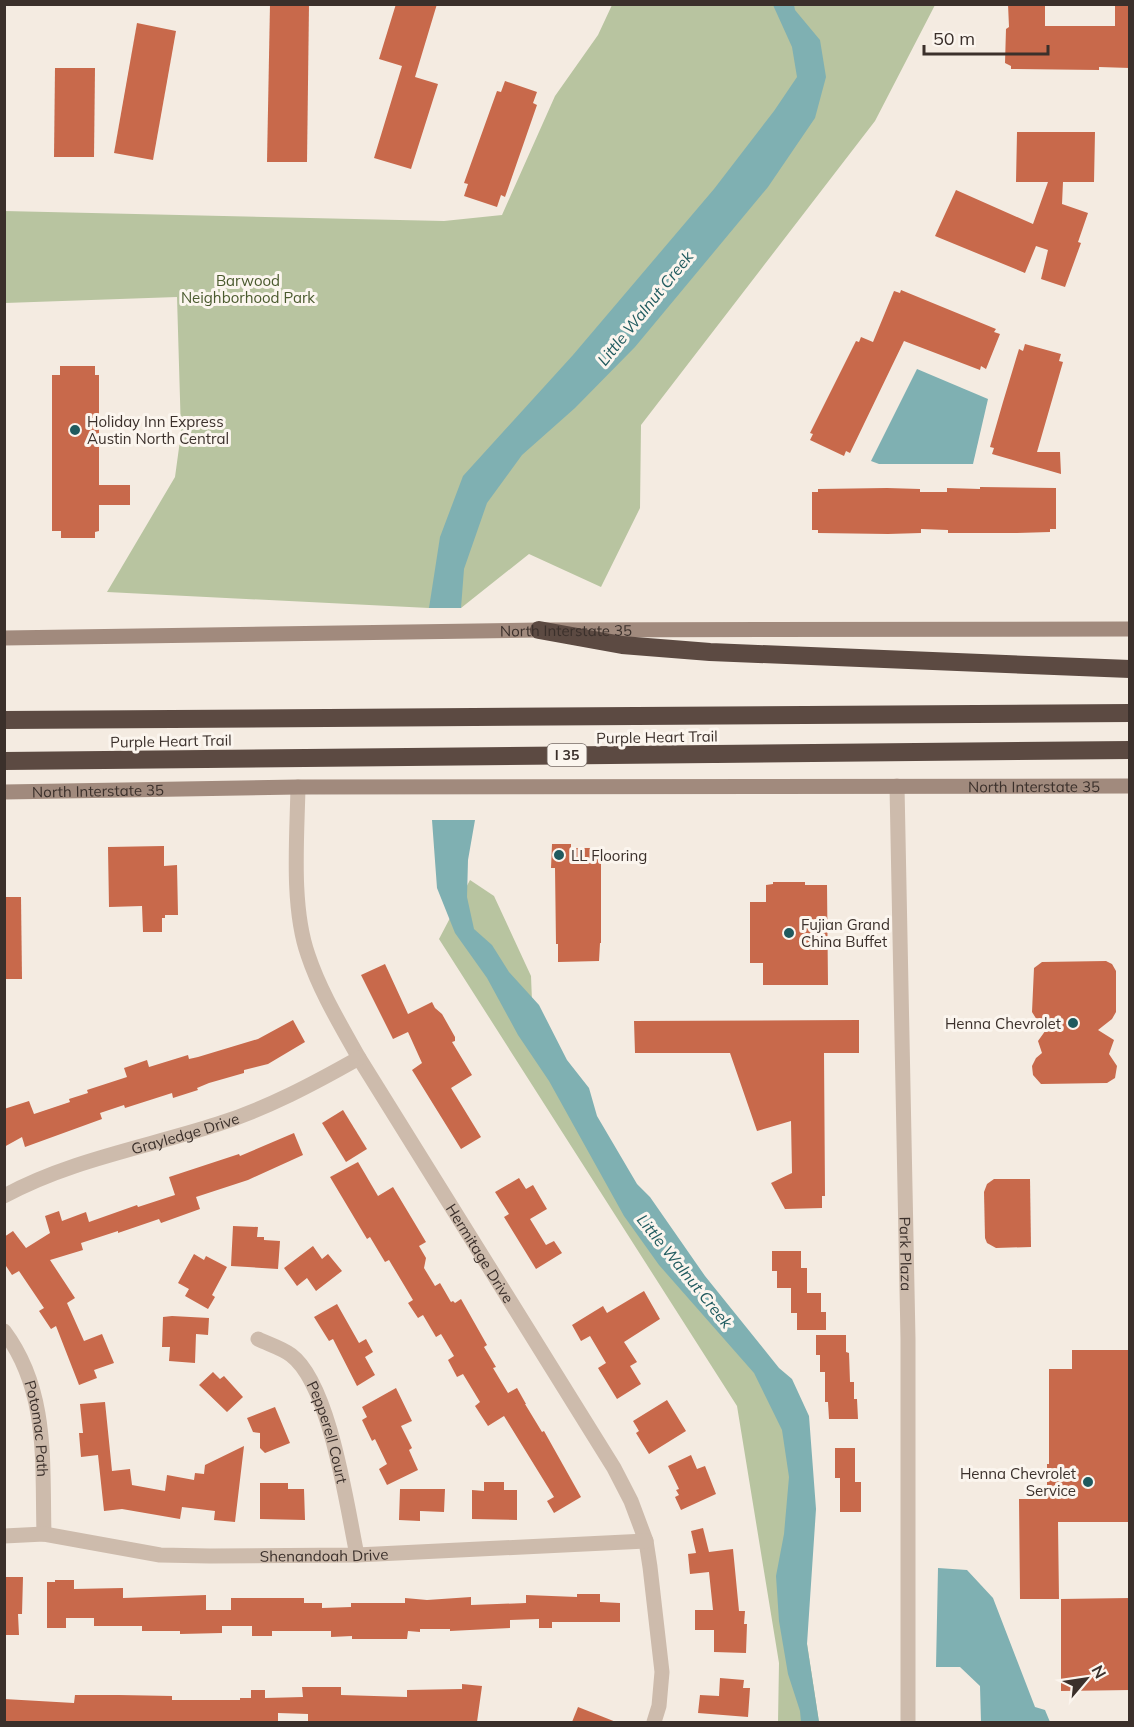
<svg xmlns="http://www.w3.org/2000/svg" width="1134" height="1727" font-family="Mulish,sans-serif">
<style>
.green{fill:#b8c4a0}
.water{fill:#7fb0b2}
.building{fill:#c8694b}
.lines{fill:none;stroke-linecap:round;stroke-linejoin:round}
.minor{stroke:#cdbbac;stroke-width:15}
.secondary{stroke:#a18a7d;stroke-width:15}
.motorway{stroke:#5c4a42;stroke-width:18}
.poi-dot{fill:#1f5a5e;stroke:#fbf5ee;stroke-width:2}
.labels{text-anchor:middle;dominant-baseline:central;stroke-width:6;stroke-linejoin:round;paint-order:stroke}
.shield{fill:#fbf5ee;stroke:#756b66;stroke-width:1.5}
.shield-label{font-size:14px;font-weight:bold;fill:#3b302b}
.park-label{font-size:15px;fill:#4a5a2e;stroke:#fbf5ee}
.poi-label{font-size:15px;fill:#3b302b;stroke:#fbf5ee;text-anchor:start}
.street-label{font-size:15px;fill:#3b302b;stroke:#fbf5ee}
.water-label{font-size:16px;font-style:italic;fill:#1f5a5e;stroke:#fbf5ee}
</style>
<rect width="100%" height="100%" fill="#f4ebe1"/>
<g class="green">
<path d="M612 5H935L875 121 641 425 640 508 601 587 529 554 461 608H429L107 592 175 477 181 433 177 297 5 303 4 211 444 221 502 215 555 96 598 35Z"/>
<path d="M470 880 494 896 531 976 532 1001 609 1146 691 1270 803 1406 807 1644 819 1722H778L779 1663 737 1406 439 939Z"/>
</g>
<g class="water">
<path d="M773 5H794L795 10 820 40 826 77 815 118 768 187 635 347 575 408 522 455 487 503 464 569 461 608H429L440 537 463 476 573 355 714 189 774 111 797 77 792 47Z"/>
<path d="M917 369 988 399 973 464H879L871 461Z"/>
<path d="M432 820H475L468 860 467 897 474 929 492 945 509 972 539 1005 567 1060 589 1088 597 1116 637 1184 650 1197 705 1276 779 1368 792 1379 809 1416 816 1509 807 1644 819 1722H801L800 1711 788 1674 779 1621 776 1576 784 1534 789 1477 782 1430 754 1373 659 1265 624 1216 549 1081 518 1035 487 978 455 933 437 888Z"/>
<path d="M938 1568 967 1570 993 1598 1035 1707 1045 1710 1050 1722H981L980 1686 960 1667H936Z"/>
</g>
<g class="building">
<path d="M270 4H309L307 162H267Z"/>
<path d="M396 4H437L415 77 438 84 411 169 374 158 402 66 379 59Z"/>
<path d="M1008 4H1045V26H1115V4H1130V68L1099 67V70L1011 69V66L1005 63 1006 29 1009 27Z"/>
<path d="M137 23 176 31 153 160 114 153Z"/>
<path d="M55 68H95L94 157H54Z"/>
<path d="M505 81 537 92 533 103 537 105 505 197 501 195 497 207 464 196 468 184 464 183 497 91 501 92Z"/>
<path d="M1017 132H1095L1094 182H1063L1062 204 1088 213 1078 242 1081 243 1065 287 1041 279 1048 250 1036 246 1025 273 935 236 956 190 1033 224 1048 182H1016Z"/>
<path d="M901 290 996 329 994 332 1000 334 986 369 981 366 980 370 904 341 850 453 846 451 844 456 810 440 813 434 810 433 856 341 859 342 861 337 873 342 894 291 900 293Z"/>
<path d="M1025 344 1061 354 1059 361 1063 362 1037 452H1060L1061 474 992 454 994 448 990 447 1003 402 1019 349 1023 351Z"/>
<path d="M60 366H95V375H99V485H130V505H99V531L95 532V538H61V531H52V375H60Z"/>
<path d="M980 487 1056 488V529H1050V532L1017 533H948V530L921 529V533L888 534 818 533V530H812V492H818V489L887 488 920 489V492H947V488L980 489Z"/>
<path d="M552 844H571V848H601V943H600L599 961 558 962V944H556L555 868H551Z"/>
<path d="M164 846V866L177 865 178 915H165V918H162V932H143L142 906 109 907 108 847Z"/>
<path d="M773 882H805V885H827L828 985H763V963H750V902H766V885L773 884Z"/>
<path d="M4 897H21L22 979H4Z"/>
<path d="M1106 961 1112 964 1116 971V1012L1112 1019 1098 1030 1114 1040 1109 1054 1117 1066 1115 1078 1107 1083 1041 1084 1033 1075 1032 1066 1036 1058 1042 1053 1038 1041 1048 1027 1037 1020 1032 1012 1034 968 1042 962Z"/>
<path d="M385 964 408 1014 432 1002 435 1008 442 1014 455 1037V1041L452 1042 472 1075 451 1088 481 1137 461 1149 412 1070 422 1063 408 1032 393 1039 361 975Z"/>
<path d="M293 1020 305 1042 268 1064 244 1070V1073L209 1083 197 1088 198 1090 173 1098 172 1093 125 1108 124 1105 100 1113 102 1119 25 1147 22 1137 4 1147V1109L29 1101 34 1114 70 1102 69 1099 88 1093 87 1090 127 1077 124 1068 147 1060 149 1067 188 1055 189 1059 198 1057 258 1039Z"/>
<path d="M859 1020V1053H824L825 1196H822V1208L785 1209 771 1183 792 1173 791 1121 757 1131 730 1053H635L634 1021Z"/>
<path d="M343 1110 367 1149 346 1162 322 1123Z"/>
<path d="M294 1133 303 1155 248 1180 196 1197 200 1209 161 1223 159 1219 118 1233V1231L81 1243 83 1250 50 1260 75 1298 67 1303 84 1341 102 1334 114 1363 94 1370 97 1378 79 1385 56 1326 51 1329 39 1311 44 1308 19 1271 12 1275 4 1263V1237L13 1231 26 1248 50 1233 45 1216 59 1211 62 1221 86 1212 89 1222 137 1205 138 1207 175 1195 169 1177 239 1154 240 1156Z"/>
<path d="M358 1162 378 1196 393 1187 426 1242 419 1246 426 1258 424 1268 435 1286 440 1283 451 1302 453 1301 455 1303 461 1299 487 1345 484 1347 496 1367 493 1368 508 1393 517 1388 526 1404H525L542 1432 544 1431 581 1497 554 1513 547 1501 554 1497 504 1416 488 1426 475 1406 480 1402 463 1374 457 1377 448 1360 454 1356 441 1334 436 1337 423 1315 418 1318 408 1303 413 1300 389 1260 385 1262 370 1237 367 1239 330 1177Z"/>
<path d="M519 1178 526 1189 533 1185 547 1209 530 1219 546 1245 554 1241 562 1253 536 1269 504 1217 509 1214 495 1192Z"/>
<path d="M994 1179H1030L1031 1247 996 1248 987 1243 985 1238 984 1192 987 1184Z"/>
<path d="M233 1226 258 1227 257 1237H264V1240L280 1241 278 1269 231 1266Z"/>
<path d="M313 1246 322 1259 328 1254 342 1271 316 1291 307 1278 297 1286 284 1268Z"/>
<path d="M772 1251H801V1268H807V1293H821V1312H826V1330H797V1313H791V1288H777V1271H772Z"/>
<path d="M194 1254 204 1260 206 1256 227 1267 212 1295 215 1297 208 1309 185 1296 189 1289 178 1283Z"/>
<path d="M644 1291 660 1319 624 1342 637 1362 630 1366 641 1384 617 1399 598 1368 606 1363 590 1336 581 1341 572 1325 603 1306 607 1313Z"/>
<path d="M337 1304 359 1343 366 1339 373 1352 365 1357 375 1375 357 1386 333 1339 329 1341 314 1317Z"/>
<path d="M172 1316 209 1318 208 1335 196 1334 195 1363 169 1361 170 1347H162L163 1317Z"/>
<path d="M816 1335H846V1352L849 1353 850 1382H854V1399H857L858 1419H829L828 1402H825V1372H820V1355H816Z"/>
<path d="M1072 1350H1130V1522H1058L1059 1599H1020L1019 1499H1047V1464H1049V1369H1072Z"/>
<path d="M213 1372 220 1379 224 1376 243 1397 227 1412 199 1385Z"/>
<path d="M396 1388 412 1421 401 1426 412 1448 409 1450 418 1470 387 1485 379 1469 387 1464 375 1439 372 1441 362 1420 367 1417 362 1407Z"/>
<path d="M667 1400 686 1431 649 1454 636 1433 639 1431 633 1421Z"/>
<path d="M105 1402 112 1471 130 1469 132 1485 165 1491 167 1475 194 1480 195 1473 204 1474 205 1465 244 1446 235 1522 214 1520 215 1511 182 1507 180 1519 122 1509 104 1511 98 1455 81 1457 79 1433H83L80 1404Z"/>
<path d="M275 1407 290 1443 265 1453 260 1448V1433L253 1432 247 1418Z"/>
<path d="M835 1448H855V1482H861V1512H840V1478H835Z"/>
<path d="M691 1455 697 1469 705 1466 716 1494 681 1510 675 1497 679 1495 676 1490 679 1489 668 1466Z"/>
<path d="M484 1482H504V1490H517V1520L472 1519V1490L484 1491Z"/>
<path d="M260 1483H288V1489H304L305 1520 260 1519Z"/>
<path d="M400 1489H445L444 1512 420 1511V1521L399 1520Z"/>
<path d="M703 1528 709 1552 733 1549 739 1611H745L744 1624H747L746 1653 714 1652V1630H695V1610H713L709 1572 690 1574 688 1554 696 1553 691 1531Z"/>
<path d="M4 1577H23L22 1614H18L19 1635H4Z"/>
<path d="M55 1580H74V1589L123 1588V1598L206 1595V1610H231V1598H304V1603H322V1608L351 1607V1603H405V1598L427 1600 471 1597V1605L526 1603V1595L577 1597V1594H600V1602L620 1603V1622H552V1628H539V1619L510 1620V1628L450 1631V1629H420V1632L408 1631 407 1639H352V1636L331 1637V1631H272V1636H252V1626H222V1633L180 1634V1631H142V1626H94V1618H66V1628H47V1582H55Z"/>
<path d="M1130 1598V1690L1061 1691V1599Z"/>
<path d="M720 1678 744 1680 743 1688H750L748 1717 698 1713 700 1695 719 1696Z"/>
<path d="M462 1684 482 1686 477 1722H308V1714L278 1713V1722H4V1699L74 1703 75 1695H119L172 1696V1700H240V1698H251V1690H265V1698L303 1697 302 1687H341V1695L407 1697V1690L462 1689Z"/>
<path d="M578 1707 616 1722H572Z"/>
</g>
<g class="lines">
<g class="minor">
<path id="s1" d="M897 786 908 1339V1722"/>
<path id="s2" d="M298 787C297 838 291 907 308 955 320 991 340 1024 359 1058L614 1468 631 1501 646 1541 650 1567 662 1672 659 1706 654 1722"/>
<path id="s3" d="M4 1196C70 1160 147 1147 218 1124 268 1108 313 1084 359 1058"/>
<path id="s4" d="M4 1331C49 1391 42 1463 44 1534"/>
<path id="s5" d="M258 1339C268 1344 282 1348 291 1355 330 1384 347 1507 357 1555"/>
<path id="s6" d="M4 1536 44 1534 160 1555 210 1556 357 1555 646 1541"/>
</g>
<g class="secondary">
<path id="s7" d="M4 638 539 630 1130 629"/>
<path id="s8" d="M4 792 298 787 1130 786"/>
</g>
<g class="motorway">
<path d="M539 630 622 645 710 652 1130 669"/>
<path d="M4 720 1130 713"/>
<path d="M4 761 1130 750"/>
</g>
</g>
<g class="poi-dot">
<circle cx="75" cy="430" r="6"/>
<circle cx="559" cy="855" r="6"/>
<circle cx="789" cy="933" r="6"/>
<circle cx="1073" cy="1023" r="6"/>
<circle cx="1088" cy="1482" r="6"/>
</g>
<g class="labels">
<rect class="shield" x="547.5" y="744" width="39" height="22" rx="4.5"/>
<g class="shield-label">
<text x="567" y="755">I 35</text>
</g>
<g class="park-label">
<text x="248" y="280">Barwood<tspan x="248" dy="17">Neighborhood Park</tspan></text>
</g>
<g class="poi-label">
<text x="87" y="421">Holiday Inn Express<tspan x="87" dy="17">Austin North Central</tspan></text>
<text x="571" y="855">LL Flooring</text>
<text x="801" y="924">Fujian Grand<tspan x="801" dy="17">China Buffet</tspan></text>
<text x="1061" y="1023" text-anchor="end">Henna Chevrolet</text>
<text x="1076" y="1473" text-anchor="end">Henna Chevrolet<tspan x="1076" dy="17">Service</tspan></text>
</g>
<g class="street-label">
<text stroke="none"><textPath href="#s7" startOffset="562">North Interstate 35</textPath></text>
<text transform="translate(657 737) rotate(-1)">Purple Heart Trail</text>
<text transform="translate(171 741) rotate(-1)">Purple Heart Trail</text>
<text stroke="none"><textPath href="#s8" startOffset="1030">North Interstate 35</textPath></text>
<text stroke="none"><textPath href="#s8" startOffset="94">North Interstate 35</textPath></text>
<text stroke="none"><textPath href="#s3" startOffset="192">Grayledge Drive</textPath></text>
<text stroke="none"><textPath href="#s2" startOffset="514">Hermitage Drive</textPath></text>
<text stroke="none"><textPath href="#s1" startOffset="468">Park Plaza</textPath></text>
<text stroke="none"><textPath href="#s4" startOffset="105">Potomac Path</textPath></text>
<text stroke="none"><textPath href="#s5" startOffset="124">Pepperell Court</textPath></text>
<text stroke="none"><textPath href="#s6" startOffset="322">Shenandoah Drive</textPath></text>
</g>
<g class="water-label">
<text transform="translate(645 308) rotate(-51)">Little Walnut Creek</text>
<text transform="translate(685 1271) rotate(51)">Little Walnut Creek</text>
</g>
</g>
<rect width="1134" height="1727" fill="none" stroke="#3b302b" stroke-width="12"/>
<g transform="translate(1086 1679) rotate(61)" stroke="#fbf5ee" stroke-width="4.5" paint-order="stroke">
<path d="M0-4.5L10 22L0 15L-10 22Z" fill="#3b302b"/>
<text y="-9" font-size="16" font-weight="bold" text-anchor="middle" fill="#3b302b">N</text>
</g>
<path d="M924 45v9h124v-9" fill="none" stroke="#3b302b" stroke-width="3"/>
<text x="933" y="45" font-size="18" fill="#3b302b" stroke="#fbf5ee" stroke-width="4.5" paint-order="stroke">50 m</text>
</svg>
